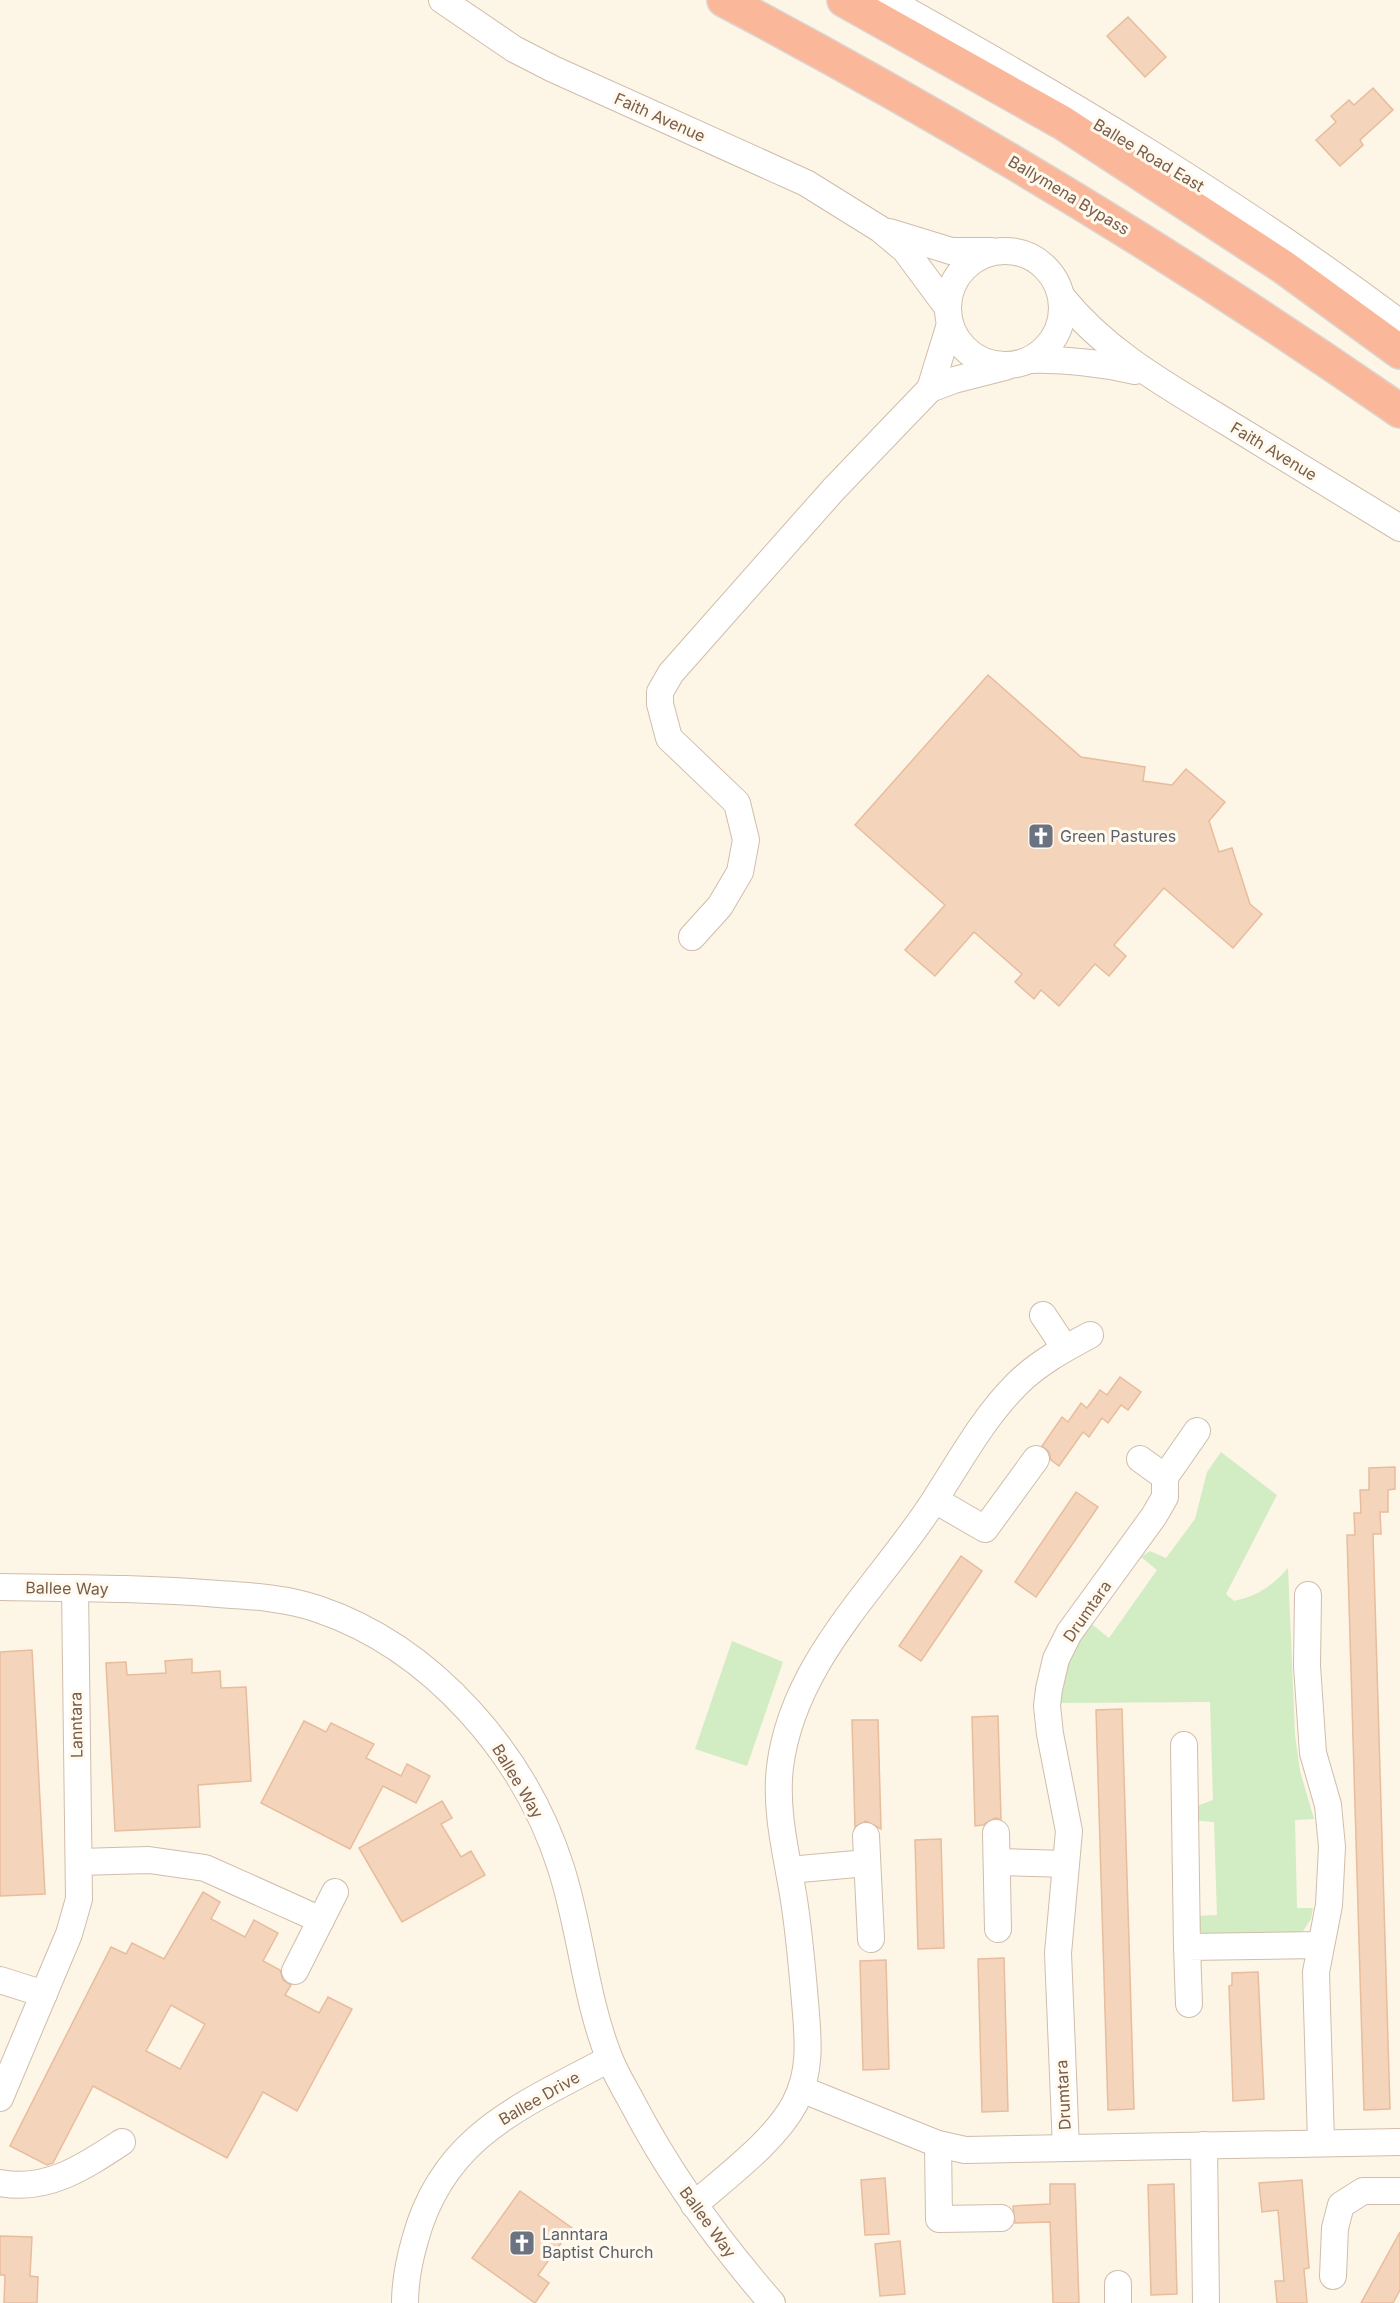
<svg xmlns="http://www.w3.org/2000/svg" width="1400" height="2303" font-family="Inter,sans-serif">
<style>
.green{fill:#d2ecc3}
.building{fill:#f4d5bc;stroke:#e8bc9c;stroke-width:1.5;fill-rule:evenodd}
.lines{fill:none;stroke-linecap:round;stroke-linejoin:round}
.minor-casing{stroke:#d0bdab;stroke-width:28}
.highway-casing{stroke:#dcd5d0;stroke-width:36}
.minor{stroke:#fff;stroke-width:26}
.highway{stroke:#fab79a;stroke-width:33}
.labels{text-anchor:middle;dominant-baseline:central;stroke-width:6;stroke-linejoin:round;paint-order:stroke}
.street-label{font-size:16px;fill:#795c49;stroke:#fff9ee}
.worship-label{font-size:16px;fill:#5b616d;stroke:#fff9ee;text-anchor:start}
</style>
<rect width="100%" height="100%" fill="#fdf5e6"/>
<g class="green">
<path d="M1221 1452 1277 1495 1226 1594 1234 1601C1258 1596 1272 1586 1288 1568L1295 1735 1300 1771 1314 1819 1295 1820 1297 1908H1313L1311 1919 1303 1931 1290 1935 1205 1936 1195 1925 1194 1916 1217 1915 1214 1822 1190 1820 1194 1807 1213 1800 1210 1702 1057 1703 1058 1678 1089 1622 1109 1638 1157 1570 1141 1557 1150 1551 1166 1558 1195 1519 1207 1472Z"/>
<path d="M732 1641 783 1662 747 1766 695 1749Z"/>
</g>
<g class="building">
<path d="M1128 17 1166 57 1145 77 1107 36Z"/>
<path d="M1373 88 1393 110 1360 140 1363 145 1340 166 1316 140 1336 122 1331 116 1349 100 1354 105Z"/>
<path d="M988 675 1081 757 1145 767 1143 781 1172 785 1186 769 1225 802 1209 821 1219 852 1232 848 1250 904 1262 914 1233 948 1164 888 1114 945 1126 956 1109 976 1095 964 1059 1006 1041 990 1034 999 1015 982 1022 974 974 932 935 976 905 950 945 905 855 825Z"/>
<path d="M1120 1377 1141 1392 1128 1410 1121 1405 1108 1423 1102 1418 1089 1437 1083 1432 1059 1466 1051 1460 1049 1452 1042 1446 1062 1417 1068 1422 1081 1403 1087 1408 1100 1390 1107 1395Z"/>
<path d="M1395 1467V1489L1388 1490V1512H1380L1381 1534H1373L1390 2109 1364 2110 1347 1535H1355L1354 1513H1361L1360 1490H1369V1468Z"/>
<path d="M1076 1492 1098 1507 1036 1597 1015 1582Z"/>
<path d="M961 1556 982 1571 921 1661 899 1646Z"/>
<path d="M32 1650 45 1894 0 1896V1652Z"/>
<path d="M192 1659V1673L220 1671 221 1688 246 1687 251 1781 198 1785 200 1827 115 1831 106 1663 126 1662 127 1675 166 1673 165 1661Z"/>
<path d="M1122 1709 1134 2109 1108 2110 1096 1710Z"/>
<path d="M998 1716 1001 1819 995 1818 983 1825 975 1826 972 1717Z"/>
<path d="M852 1720H878L881 1829 866 1821 855 1827Z"/>
<path d="M304 1721 326 1732 331 1723 374 1744 366 1758 401 1776 407 1764 430 1776 416 1803 383 1786 350 1849 261 1803Z"/>
<path d="M442 1801 452 1818 441 1824 461 1857 471 1851 485 1875 402 1922 359 1848Z"/>
<path d="M941 1839 944 1948 918 1949 915 1840Z"/>
<path d="M203 1892 220 1902 211 1919 245 1937 254 1920 278 1933 263 1961 280 1970 283 1980 291 1985 285 1995 319 2013 328 1997 352 2009 297 2111 263 2092 227 2158 93 2086 53 2163 47 2165 10 2146 111 1947 126 1954 132 1943 164 1959ZM171 2005 205 2024 180 2069 146 2051Z"/>
<path d="M1004 1958 1008 2111 982 2112 978 1959Z"/>
<path d="M886 1960 889 2069 863 2070 860 1961Z"/>
<path d="M1258 1972 1264 2099 1233 2101 1229 1986 1232 1985V1973Z"/>
<path d="M885 2178 889 2234 865 2235 861 2180Z"/>
<path d="M1302 2180 1309 2268 1304 2269 1307 2303H1277L1275 2281H1284L1278 2210 1262 2212 1259 2183Z"/>
<path d="M1050 2184H1075L1079 2303H1053L1050 2222 1015 2223 1013 2206 1050 2204Z"/>
<path d="M1174 2184 1177 2294 1151 2295 1148 2185Z"/>
<path d="M520 2191 572 2228 538 2275 549 2283 535 2303 472 2258Z"/>
<path d="M1400 2232V2290L1393 2303H1361Z"/>
<path d="M0 2236 32 2237 30 2276 38 2277 37 2303H4L5 2275H0Z"/>
<path d="M900 2241 905 2294 880 2296 875 2244Z"/>
</g>
<g class="lines">
<defs>
<g id="minor">
<path d="M442 0 514 49 553 69 806 183 880 229 905 250 948 308"/>
<path d="M888 0C1064 98 1239 202 1400 323"/>
<path d="M889 232 951 251H991"/>
<circle cx="1005" cy="308" r="57"/>
<path d="M1062 297C1106 352 1166 385 1225 421 1283 456 1341 492 1400 528"/>
<path d="M1030 360C1067 359 1099 363 1135 371"/>
<path d="M930 389 954 380 1005 367"/>
<path d="M692 937 720 906 740 872 746 840 737 803 669 738 660 704V692L671 673 833 490 930 389 950 324"/>
<path d="M1043 1315 1065 1348"/>
<path d="M1140 1459 1165 1477"/>
<path d="M935 1500 985 1529 1036 1459"/>
<path d="M0 1587C73 1588 146 1588 219 1594 251 1596 287 1598 318 1609 433 1648 525 1755 561 1868 581 1930 585 1997 609 2057 615 2073 625 2089 633 2104 671 2177 718 2241 772 2303"/>
<path d="M1308 1595 1307 1666 1313 1753 1328 1805 1332 1847 1329 1905 1316 1972 1321 2142"/>
<path d="M1184 1745 1187 1947"/>
<path d="M996 1833 998 1929"/>
<path d="M866 1836 871 1939"/>
<path d="M79 1862 149 1860 205 1868 321 1920"/>
<path d="M998 1862 1066 1864"/>
<path d="M789 1870 867 1863"/>
<path d="M295 1971 335 1892"/>
<path d="M0 1980 44 1994"/>
<path d="M1189 2004 1187 1947 1320 1945"/>
<path d="M801 2089 938 2144 965 2150 1400 2142"/>
<path d="M0 2098 69 1934 79 1899 75 1588"/>
<path d="M938 2144 939 2219 1001 2218"/>
<path d="M1204 2145 1206 2303"/>
<path d="M1066 2148 1058 1953 1069 1831 1050 1734 1047 1706 1049 1689 1056 1659 1069 1633 1154 1516 1165 1497V1477L1197 1431"/>
<path d="M0 2183C47 2192 84 2167 122 2142"/>
<path d="M694 2205C727 2176 775 2141 795 2103 812 2071 808 2037 805 2002 802 1966 799 1930 793 1894 786 1852 775 1810 780 1767 793 1661 879 1586 934 1501 960 1461 983 1418 1017 1384 1038 1363 1064 1349 1090 1335"/>
<path d="M1333 2276 1335 2228 1341 2205 1363 2191H1400"/>
<path d="M1118 2284V2303"/>
<path d="M405 2303C405 2281 409 2261 415 2240 443 2135 522 2106 609 2059"/>
</g>
<g id="highway">
<path d="M724 0C958 124 1183 260 1400 411"/>
<path d="M844 0 1063 123 1282 266 1400 352"/>
</g>
</defs>
<use href="#minor" class="minor-casing"/>
<use href="#highway" class="highway-casing"/>
<use href="#minor" class="minor"/>
<use href="#highway" class="highway"/>
</g>
<defs>
<symbol id="church-square" viewBox="-11 -11 22 22"><rect x="-9" y="-9" width="18" height="18" rx="4" fill="#6b7280" stroke="#fff9ee"/><path d="M-1.2-6h2.4v3.5h3.3v2.4h-3.3V6h-2.4V-.1h-3.3v-2.4h3.3Z" fill="#fff"/></symbol>
</defs>
<g fill-rule="evenodd">
<use href="#church-square" x="1026" y="821" width="30" height="30"/>
<use href="#church-square" x="507" y="2228" width="30" height="30"/>
</g>
<g class="labels">
<g class="street-label">
<text transform="translate(660 117) rotate(24)">Faith Avenue</text>
<text transform="translate(1149 155) rotate(31)">Ballee Road East</text>
<text transform="translate(1069 195) rotate(31)">Ballymena Bypass</text>
<text transform="translate(1274 451) rotate(31)">Faith Avenue</text>
<text transform="translate(67 1588) rotate(1)">Ballee Way</text>
<text transform="translate(1087 1611) rotate(-55)">Drumtara</text>
<text transform="translate(76 1725) rotate(-91)">Lanntara</text>
<text transform="translate(518 1781) rotate(59)">Ballee Way</text>
<text transform="translate(1063 2095) rotate(-93)">Drumtara</text>
<text transform="translate(539 2098) rotate(-30)">Ballee Drive</text>
<text transform="translate(708 2222) rotate(54)">Ballee Way</text>
</g>
<g class="worship-label">
<text x="1060" y="836">Green Pastures</text>
<text x="542" y="2234">Lanntara<tspan x="542" dy="18">Baptist Church</tspan></text>
</g>
</g>
</svg>
